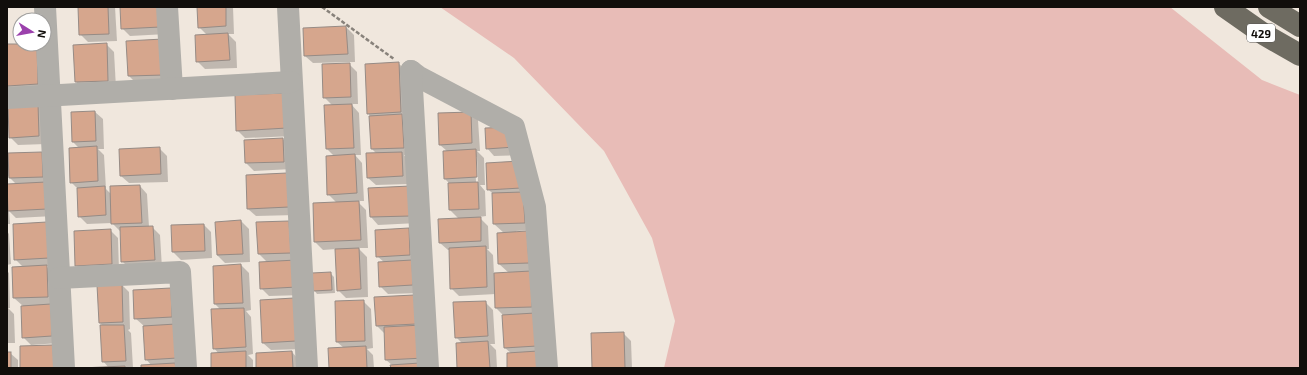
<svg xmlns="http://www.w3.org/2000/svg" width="1307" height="375" font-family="'Exo 2',sans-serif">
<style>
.green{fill:#e8bcb7}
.shadow{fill:#0003;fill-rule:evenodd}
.building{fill:#d6a68d;stroke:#968b85}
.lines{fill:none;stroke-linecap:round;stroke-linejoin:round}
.path{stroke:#88827b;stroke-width:2.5;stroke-dasharray:4 2;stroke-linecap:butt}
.minor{stroke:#b0aea9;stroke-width:22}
.highway{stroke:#6e6b61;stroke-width:22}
.labels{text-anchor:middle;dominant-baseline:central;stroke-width:3;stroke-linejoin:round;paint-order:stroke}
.shield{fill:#fff;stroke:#585654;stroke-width:1}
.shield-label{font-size:11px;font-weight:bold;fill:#110e0b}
</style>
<rect width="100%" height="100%" fill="#f0e7dd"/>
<path class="green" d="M440 7H1170L1262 80 1300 95V368H664L675 321 652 238 604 151 514 58Z"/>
<g class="shadow">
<path d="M79 7H115L117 41 88 42 80 34Z"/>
<path d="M121 7H166L167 34 130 36 122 28Z"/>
<path d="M198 7H233L234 34H228L236 42 237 68 205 69 197 61 207 35 199 27Z"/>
<path d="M346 27 354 35 355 62 313 63 305 56Z"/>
<path d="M127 42 171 82 137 84 129 76Z"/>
<path d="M106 44 114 52 116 88 84 90 76 82Z"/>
<path d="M7 45 46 91 14 93 7 86Z"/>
<path d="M349 64 357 72 358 104H351L359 113 361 155H355L362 163 364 201H357L366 210 368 248H358L367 257 368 297 346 298 338 290 336 249 323 250 315 242 337 203 328 194 335 157 327 149 333 106 324 97Z"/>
<path d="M399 64 407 71 411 155H404L409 161 410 184 376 185 368 178 377 154 372 149 370 116 368 113Z"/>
<path d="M285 94 294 136 245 138 237 130Z"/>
<path d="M37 104 45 112 46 144 18 145 10 137Z"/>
<path d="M72 112H95L103 119 104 149H98L104 155 106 189 111 194 140 186 147 194 149 227H152L160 235 162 268 130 269 122 261 121 232 112 223 87 224 79 216 78 189 71 182 79 148 73 142Z"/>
<path d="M471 113 478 120 480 151H477L484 158 485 185H480L485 191 486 216 479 217 488 226 489 249H487L493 255 494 274 509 273 499 264 504 233 494 224 493 194 488 189 519 162 532 230 516 231V233L536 270H529L538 280 544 354 508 368 511 353 505 348 503 315 496 308V294L459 296 451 288 450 250H448L440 243 459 219 450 210V184L445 179 447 151 440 145ZM475 157H477L478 182H476Z"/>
<path d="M486 129 522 155 494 156 487 148Z"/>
<path d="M283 139 291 147 292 169 254 171 246 163Z"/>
<path d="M159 148 167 156 168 182 129 183 121 176Z"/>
<path d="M42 153 54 216 16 218 9 211 10 224H7V154ZM8 176 16 184 8 185Z"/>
<path d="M287 174 296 215 256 216 248 209Z"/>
<path d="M369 189 418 223 378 225 371 217Z"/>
<path d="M241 221 249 229 250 262 225 263 217 255Z"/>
<path d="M289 222 304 295 269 296 261 288 267 262 259 254Z"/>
<path d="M14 225 56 265 46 266 54 274 59 343 31 345 23 337V306L14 298 23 267 15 259Z"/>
<path d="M204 225 211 232 212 258 181 260 173 252Z"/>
<path d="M409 229 416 237 421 293 388 294 380 286 384 262 377 256Z"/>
<path d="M110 230 118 238 119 271 84 273 76 265Z"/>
<path d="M7 231 9 234 11 264 7 265Z"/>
<path d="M241 265 249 273 251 310 246 311 251 317 253 354 248 355 253 360V368H212L219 354 214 348 221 310 215 304 214 267Z"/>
<path d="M7 271 9 273 10 308H8L14 314 15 343H7Z"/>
<path d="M330 273 334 277 335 293 317 294 314 290Z"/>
<path d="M121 284 129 292 130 329 128 330 131 333 133 368H103H109L103 361V326L100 323Z"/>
<path d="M414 296 423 368H392V365L386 360 385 334 377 326Z"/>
<path d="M178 297 184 366 142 368 151 365 146 359 144 326 135 318Z"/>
<path d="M261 301 304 349 271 350 263 343Z"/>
<path d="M363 301 371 309 373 348 367 349 373 355 374 368H330L344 348 337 342Z"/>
<path d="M485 302 493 310 495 344H490L496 350 497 368H458L462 343 456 337Z"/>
<path d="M623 333 631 341 632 368H593Z"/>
<path d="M292 352 299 360 300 368H257Z"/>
<path d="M7 353H10L18 360V368H7Z"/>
</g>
<g class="building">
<path d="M78 7H108L109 34 79 35Z"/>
<path d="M120 7H159L160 27 121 29Z"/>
<path d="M197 7H226V26L198 28Z"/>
<path d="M346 26 348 54 304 56 303 28Z"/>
<path d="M228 33 230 60 196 62 195 35Z"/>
<path d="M163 39 164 75 128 76 126 41Z"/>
<path d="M107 43 108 81 75 82 73 45Z"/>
<path d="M7 44H37L38 84 7 86Z"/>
<path d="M399 62 401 112 367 114 365 64Z"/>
<path d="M350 63 351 97 323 98 322 64Z"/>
<path d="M286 93 287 128 236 131 235 95Z"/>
<path d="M38 103 39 136 9 138 8 105Z"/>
<path d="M352 104 354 148 326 149 324 105Z"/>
<path d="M95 111 96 141 72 142 71 112Z"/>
<path d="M471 112 472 143 439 145 438 113Z"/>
<path d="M402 114 404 148 371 149 369 116Z"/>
<path d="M514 127 515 147 486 149 485 128Z"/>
<path d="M283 138 284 162 245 163 244 140Z"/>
<path d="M97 146 98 181 70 183 69 148Z"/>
<path d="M160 147 161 174 120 176 119 149Z"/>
<path d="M476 149 477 177 444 179 443 151Z"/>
<path d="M42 152 43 177 9 178 8 153Z"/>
<path d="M402 152 403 176 367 178 366 153Z"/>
<path d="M355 154 357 193 327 195 326 156Z"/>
<path d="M520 161 521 188 487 190 486 163Z"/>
<path d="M287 173 289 207 247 209 246 175Z"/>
<path d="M46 182 47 209 8 211 7 184Z"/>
<path d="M478 182 479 209 449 210 448 183Z"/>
<path d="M140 185 142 223 111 224 110 186Z"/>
<path d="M105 186 106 215 78 217 77 188Z"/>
<path d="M410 186 411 216 370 217 368 188Z"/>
<path d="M523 192 525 223 493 224 492 193Z"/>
<path d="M359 201 361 240 314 242 313 203Z"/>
<path d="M481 217V241L439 243 438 219Z"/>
<path d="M241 220 243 254 217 255 215 222Z"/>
<path d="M289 221 291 253 258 254 256 222Z"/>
<path d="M47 222 49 258 14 260 13 224Z"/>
<path d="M204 224 205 251 172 252 171 225Z"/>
<path d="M153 226 155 260 121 262 120 227Z"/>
<path d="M409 228 410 255 376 257 375 230Z"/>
<path d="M111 229 112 264 75 266 74 231Z"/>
<path d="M527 231 529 263 498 264 497 233Z"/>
<path d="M486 246 487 287 450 289 449 248Z"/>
<path d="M359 248 361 289 337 291 335 249Z"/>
<path d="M296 260 297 287 260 289 259 262Z"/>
<path d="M412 260 413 285 379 287 378 262Z"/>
<path d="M241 264 243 303 214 304 213 266Z"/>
<path d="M47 265 48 297 13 298 12 267Z"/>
<path d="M531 271 532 307 495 308 494 273Z"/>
<path d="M331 272 332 290 313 291 312 273Z"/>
<path d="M122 283 123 322 99 323 97 285Z"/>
<path d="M171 288 172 317 134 319 133 290Z"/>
<path d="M414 295 416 324 376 326 374 297Z"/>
<path d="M294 298 296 341 262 343 260 300Z"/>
<path d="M364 300 365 341 336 342 335 301Z"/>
<path d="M486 301 488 336 455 338 453 302Z"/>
<path d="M51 304 52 336 22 338 21 306Z"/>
<path d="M244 308 246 347 213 349 211 309Z"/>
<path d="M535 313 537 346 504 348 502 315Z"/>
<path d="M176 324 177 358 145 360 143 326Z"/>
<path d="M100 325H124L126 361 102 362Z"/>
<path d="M422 325 424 358 385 360 384 327Z"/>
<path d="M624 332 625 368H592L591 333Z"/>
<path d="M488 341 490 368H457L456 343Z"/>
<path d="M53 345 54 368H20V346Z"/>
<path d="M366 346 367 368H329L328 348Z"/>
<path d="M246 351V368H211V353Z"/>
<path d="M292 351 293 368H256V353Z"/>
<path d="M538 351 539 368H507V353Z"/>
<rect x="7" y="352" width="4" height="16"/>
<path d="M175 363 176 368H141V365Z"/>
<path d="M420 363V368H391L390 365Z"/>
<path d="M125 366V368H81Z"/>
</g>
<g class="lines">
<path class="path" d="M322 7 394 59"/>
<g class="minor">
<path d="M45 7 64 368"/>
<path d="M167 7 172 89"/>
<path d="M288 7 307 368"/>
<path d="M411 71 419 77 514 127 535 207 547 368"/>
<path d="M411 71 428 368"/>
<path d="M7 98 291 82"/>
<path d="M59 278 180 272 186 368"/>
</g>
<g class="highway">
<path d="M1225 7 1265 35 1300 55"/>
<path d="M1269 7 1300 26"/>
</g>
</g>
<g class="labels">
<rect class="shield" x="1247" y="24" width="28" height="18" rx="3"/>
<g class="shield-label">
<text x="1261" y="33">429</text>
</g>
</g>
<rect width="1307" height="375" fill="none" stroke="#110e0b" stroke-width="16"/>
<g transform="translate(32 32) rotate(101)"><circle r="19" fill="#ffffff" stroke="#a09f9d"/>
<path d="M0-3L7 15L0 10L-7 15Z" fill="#9b41ac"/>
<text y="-6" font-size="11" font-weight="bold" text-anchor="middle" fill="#110e0b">N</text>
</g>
</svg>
